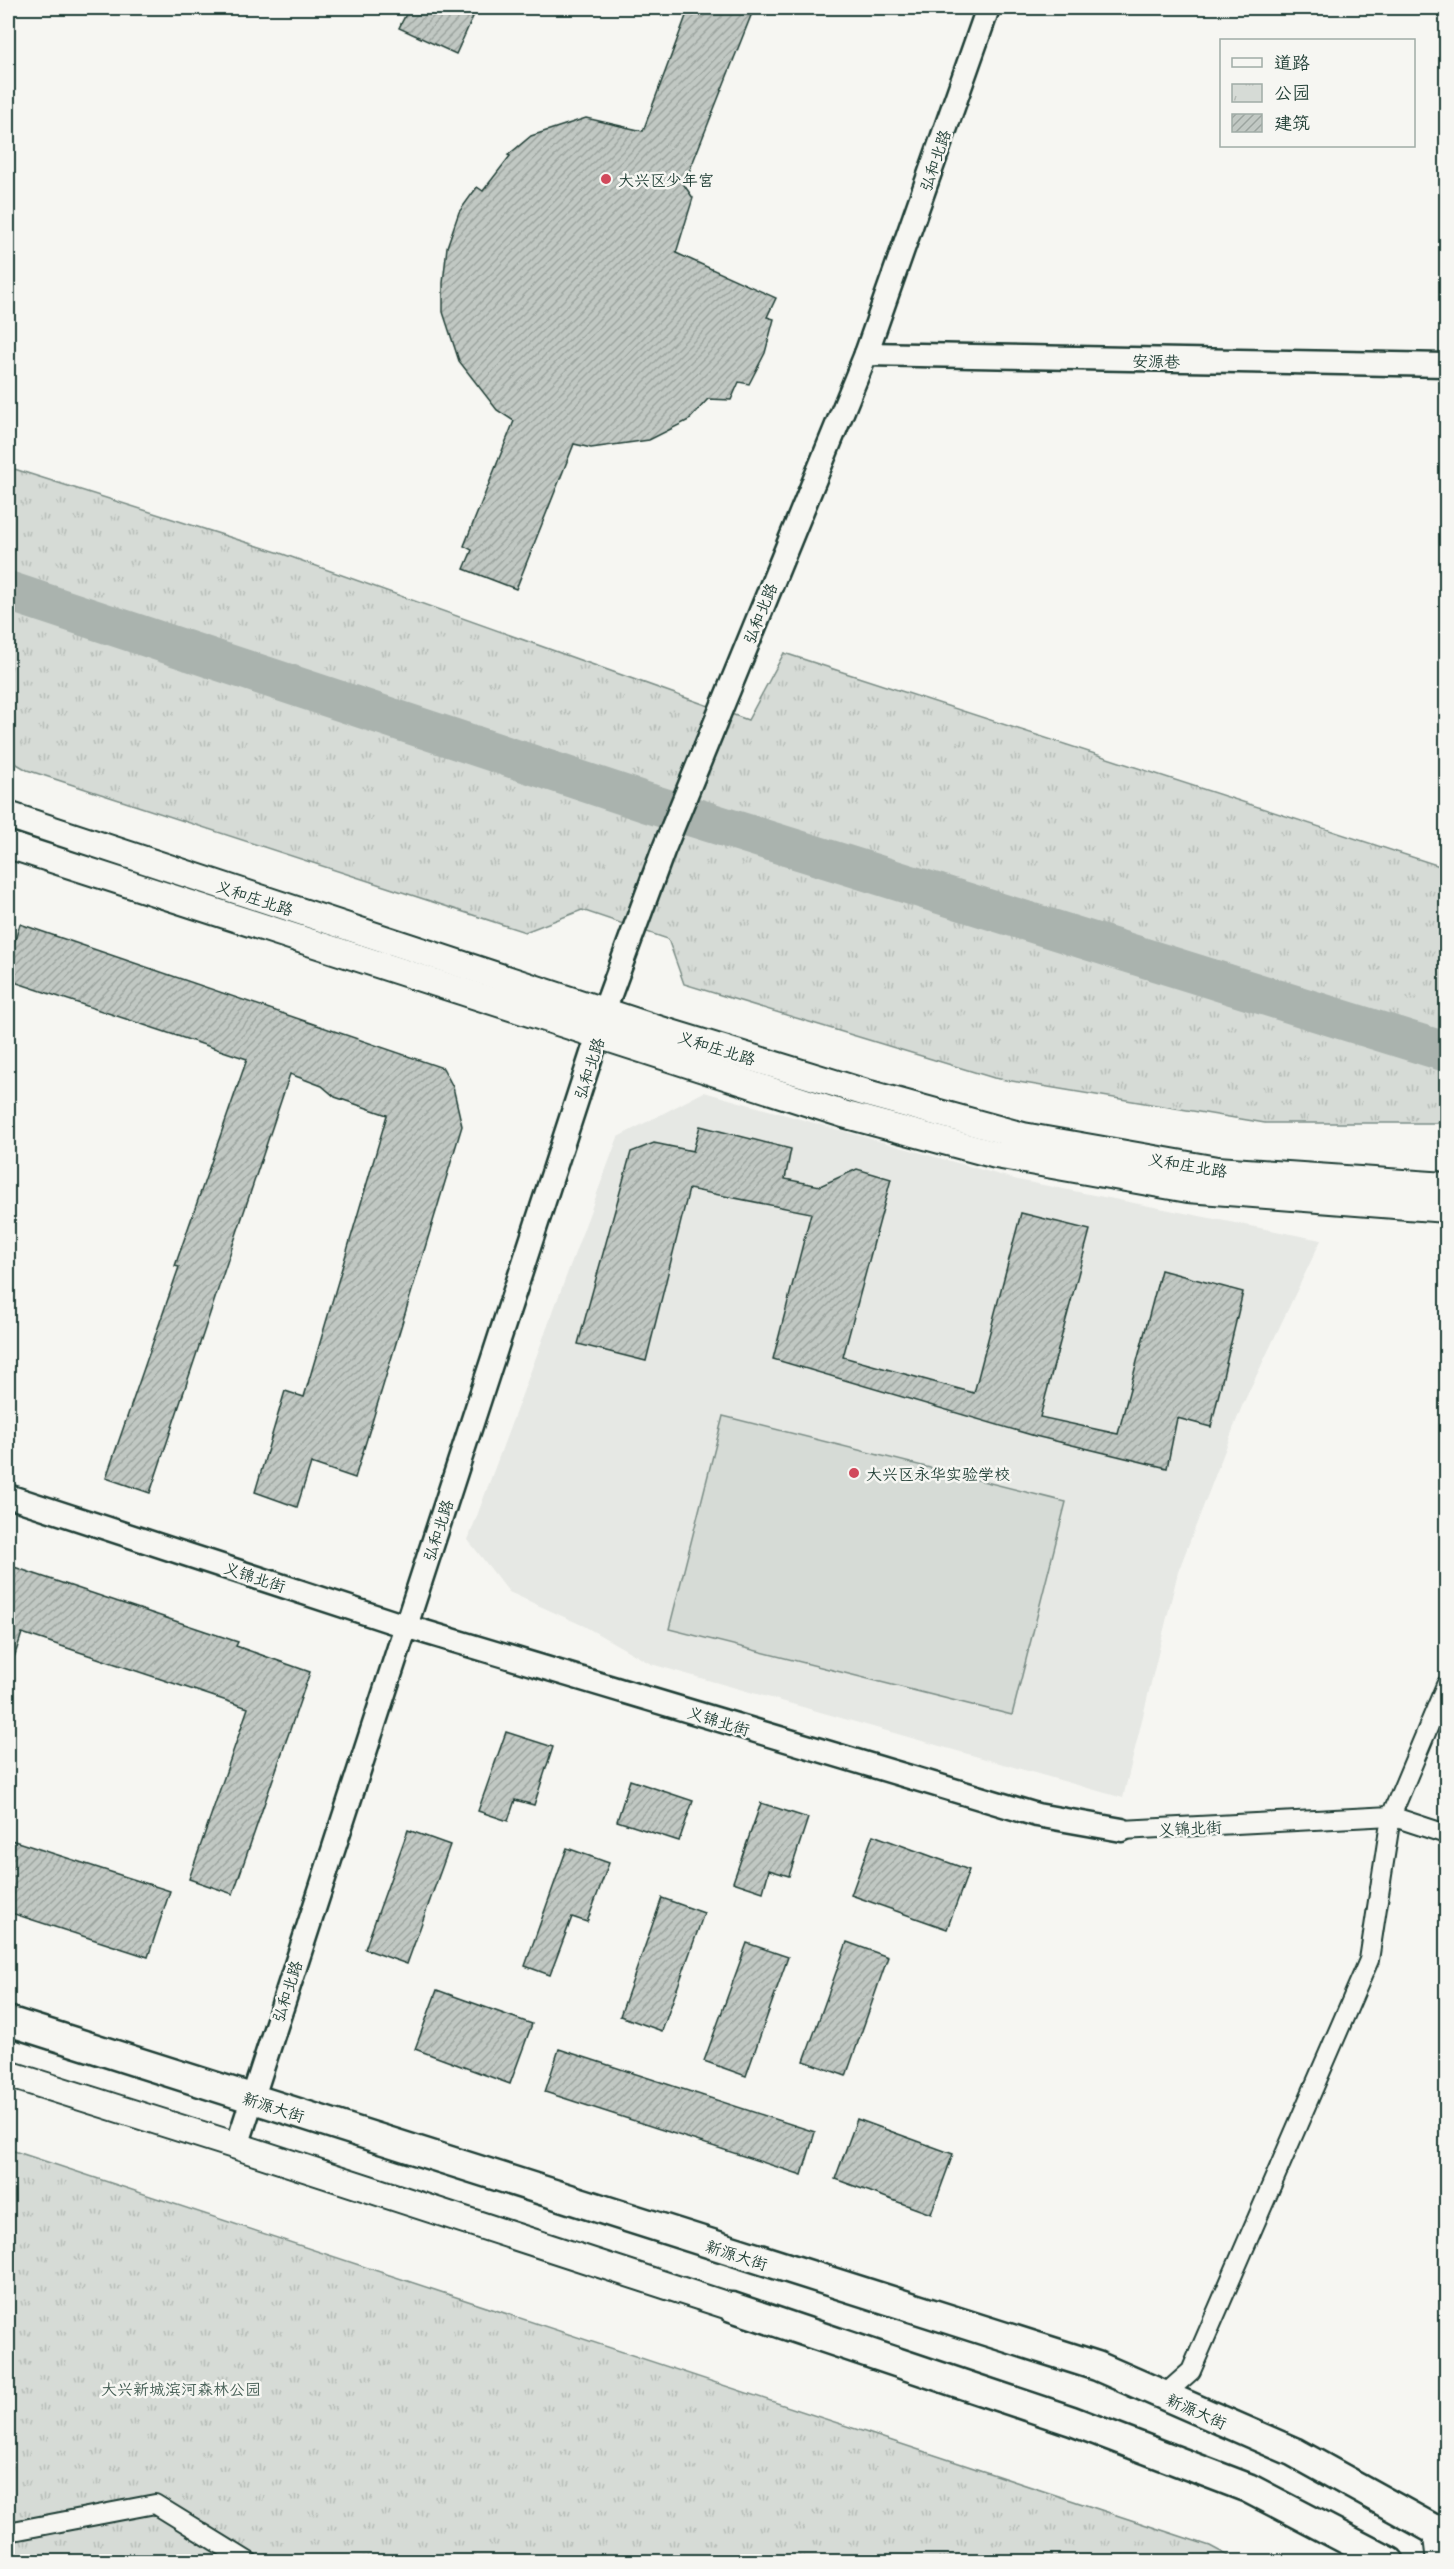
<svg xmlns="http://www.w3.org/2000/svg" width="1454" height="2569" font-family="'Playpen Sans','LXGW WenKai TC',sans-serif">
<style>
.built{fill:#e6e8e4}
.park{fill:url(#park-tufts);stroke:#7a8c85;stroke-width:1.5}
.garden{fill:#d6dbd6;stroke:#7a8c85;stroke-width:1.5}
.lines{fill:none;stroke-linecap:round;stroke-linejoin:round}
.river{stroke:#aab3ae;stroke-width:40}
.building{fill:url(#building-hatch);stroke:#1f3d34;stroke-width:1.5}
.minor-casing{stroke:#1f3d34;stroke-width:22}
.tertiary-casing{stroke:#1f3d34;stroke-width:27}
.secondary-casing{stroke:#1f3d34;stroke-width:30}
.primary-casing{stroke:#1f3d34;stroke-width:33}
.minor{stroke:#f6f6f2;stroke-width:18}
.tertiary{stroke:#f6f6f2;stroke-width:22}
.secondary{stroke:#f6f6f2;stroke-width:26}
.primary{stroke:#f6f6f2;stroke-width:28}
.poi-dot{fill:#d1495b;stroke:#f6f6f2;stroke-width:2}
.labels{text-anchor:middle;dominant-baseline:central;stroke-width:5;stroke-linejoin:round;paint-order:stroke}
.street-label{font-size:16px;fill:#1f3d34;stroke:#f6f6f2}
.poi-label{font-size:16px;fill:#1f3d34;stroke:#f6f6f2;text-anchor:start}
.park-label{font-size:16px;fill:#445d54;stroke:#f6f6f2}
</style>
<defs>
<pattern id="park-tufts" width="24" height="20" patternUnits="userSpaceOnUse" patternTransform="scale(1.5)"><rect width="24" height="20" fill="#d6dbd6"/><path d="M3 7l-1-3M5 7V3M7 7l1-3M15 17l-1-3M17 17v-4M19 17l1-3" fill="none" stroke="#b7bdb8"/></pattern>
<pattern id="building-hatch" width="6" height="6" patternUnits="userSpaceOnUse" patternTransform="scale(1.5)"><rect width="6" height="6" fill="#c1c8c3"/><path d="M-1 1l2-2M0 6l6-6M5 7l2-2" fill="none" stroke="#9ca49f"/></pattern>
</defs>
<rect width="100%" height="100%" fill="#f6f6f2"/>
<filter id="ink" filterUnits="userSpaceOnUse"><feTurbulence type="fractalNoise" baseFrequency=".0167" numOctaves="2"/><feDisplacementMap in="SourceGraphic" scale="12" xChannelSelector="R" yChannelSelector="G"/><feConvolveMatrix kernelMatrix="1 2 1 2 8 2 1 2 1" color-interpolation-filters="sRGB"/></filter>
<g filter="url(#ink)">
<path class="built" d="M704 1092 1018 1180 1321 1240 1242 1406 1178 1572 1123 1798 651 1664 584 1626 509 1592 468 1540 618 1137Z"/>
<g class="park">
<path d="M8 467 280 553 748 720 784 653 1446 868V1123H1265L994 1078 684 984 668 939 582 910 525 932 27 770 8 759Z"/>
<path d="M8 2149 1210 2546 1238 2561 8 2562Z"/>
</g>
<path class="garden" d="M723 1416 1066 1502 1012 1715 669 1629Z"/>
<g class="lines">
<path class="river" d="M8 591 648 803 1446 1052"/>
</g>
<g class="building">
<path d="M409 8H477L456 54 399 28Z"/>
<path d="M689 8H754L689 172 682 182 693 198 676 253 776 298 767 317 774 319 765 353 749 384 739 382 731 400 708 399 689 420 649 440 591 448 574 444 516 589 464 569 472 550 464 546 514 421 497 410 459 361 443 312V283L447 247 459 212 477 187 483 191 510 156 508 155 531 136 586 118 643 131Z"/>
<path d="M20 924 443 1068 453 1087 462 1126 355 1478 311 1463 297 1507 255 1492 285 1391 304 1397 387 1115 335 1097 322 1086 290 1074 150 1493 106 1478 179 1267 175 1266 247 1059 8 980V962Z"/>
<path d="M700 1126 791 1149 785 1179 820 1186 857 1169 891 1179 843 1357 974 1393 1021 1213 1090 1230 1040 1417 1118 1434 1161 1270 1243 1292 1211 1427 1177 1418 1167 1468 1035 1436 773 1359 811 1213 689 1189 646 1361 578 1344 631 1152 654 1143 693 1151Z"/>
<path d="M8 1565 238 1642 236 1646 310 1672 233 1894 189 1879 248 1708 22 1633 11 1667H8Z"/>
<path d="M506 1732 553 1747 534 1805 515 1800 508 1821 478 1811Z"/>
<path d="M630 1780 693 1801 679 1841 617 1821Z"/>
<path d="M761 1803 808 1818 789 1876 769 1870 763 1892 733 1882Z"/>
<path d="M408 1830 450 1845 407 1964 365 1949Z"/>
<path d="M873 1835 969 1870 947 1929 851 1895Z"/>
<path d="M8 1839 170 1891 148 1957 8 1912Z"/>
<path d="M567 1848 609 1863 587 1922 572 1917 550 1975 525 1966Z"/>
<path d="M662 1898 704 1913 662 2031 620 2016Z"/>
<path d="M847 1942 888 1957 846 2076 804 2061Z"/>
<path d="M747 1943 788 1957 746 2076 704 2061Z"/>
<path d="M437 1990 532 2024 510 2084 415 2049Z"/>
<path d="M559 2049 815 2132 802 2175 545 2092Z"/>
<path d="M857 2119 953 2154 931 2214 835 2179Z"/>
</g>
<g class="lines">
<defs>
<g id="minor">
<path d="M1122 1830 1391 1816 1446 1834"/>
<path d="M1164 2395 1191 2371 1369 1960 1391 1816 1446 1685"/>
<path d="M8 2532 155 2504 249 2562"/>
</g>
<g id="tertiary">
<path d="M866 354 1446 365"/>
<path d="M8 1496 405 1626 1037 1815 1122 1830"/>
<path d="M237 2146 598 1035 604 1011 663 851 866 354 988 8"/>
</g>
<g id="secondary">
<path d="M8 815 658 1029 870 1094 1023 1136 1217 1170 1446 1186"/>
<path d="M8 845 843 1114 996 1155 1188 1189 1446 1209"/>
<path d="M8 2074 237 2146 732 2307"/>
<path d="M1436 2528 1440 2562"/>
</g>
<g id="primary">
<path d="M8 2021 1097 2366 1294 2452 1446 2536"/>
<path d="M732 2307 1072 2421 1248 2488 1390 2562"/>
</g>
</defs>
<use href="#minor" class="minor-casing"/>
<use href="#tertiary" class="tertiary-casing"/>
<use href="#secondary" class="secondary-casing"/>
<use href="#primary" class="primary-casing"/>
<use href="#minor" class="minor"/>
<use href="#tertiary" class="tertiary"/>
<use href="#secondary" class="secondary"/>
<use href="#primary" class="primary"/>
</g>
</g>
<g class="poi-dot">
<circle cx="606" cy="179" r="6"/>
<circle cx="854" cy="1473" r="6"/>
</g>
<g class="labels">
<g class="street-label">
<text transform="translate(934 160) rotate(-71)">弘和北路</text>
<text transform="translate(1156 360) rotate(1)">安源巷</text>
<text transform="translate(759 613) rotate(-68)">弘和北路</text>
<text transform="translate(255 897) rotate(18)">义和庄北路</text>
<text transform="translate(717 1047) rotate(17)">义和庄北路</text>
<text transform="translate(588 1068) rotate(-72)">弘和北路</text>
<text transform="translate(1188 1164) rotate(9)">义和庄北路</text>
<text transform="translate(437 1530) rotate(-72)">弘和北路</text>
<text transform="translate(255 1576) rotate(18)">义锦北街</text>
<text transform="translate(719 1720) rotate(17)">义锦北街</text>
<text transform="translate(1190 1827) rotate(-3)">义锦北街</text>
<text transform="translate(286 1991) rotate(-72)">弘和北路</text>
<text transform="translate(274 2106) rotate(18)">新源大街</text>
<text transform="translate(737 2254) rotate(18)">新源大街</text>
<text transform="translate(1197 2410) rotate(24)">新源大街</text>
</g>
<g class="poi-label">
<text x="618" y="179">大兴区少年宫</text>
<text x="866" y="1473">大兴区永华实验学校</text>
</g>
<g class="park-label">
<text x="181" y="2388">大兴新城滨河森林公园</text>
</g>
</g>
<rect width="1454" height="2569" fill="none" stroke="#f6f6f2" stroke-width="30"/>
<rect x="15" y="15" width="1424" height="2539" fill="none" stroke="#1f3d34" stroke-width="2" filter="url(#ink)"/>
<rect x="1220" y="39" width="195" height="108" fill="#f6f6f2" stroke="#a0aca6" stroke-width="1.5"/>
<rect x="1232" y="58" width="30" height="9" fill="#f6f6f2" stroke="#a0aca6" stroke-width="1.5"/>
<text x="1274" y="69" font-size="18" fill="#1f3d34">道路</text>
<rect x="1232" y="84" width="30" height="18" fill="url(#park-tufts)" stroke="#a0aca6" stroke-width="1.5"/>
<text x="1274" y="99" font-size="18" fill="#1f3d34">公园</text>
<rect x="1232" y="114" width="30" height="18" fill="url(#building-hatch)" stroke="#a0aca6" stroke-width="1.5"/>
<text x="1274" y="129" font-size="18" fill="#1f3d34">建筑</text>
</svg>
